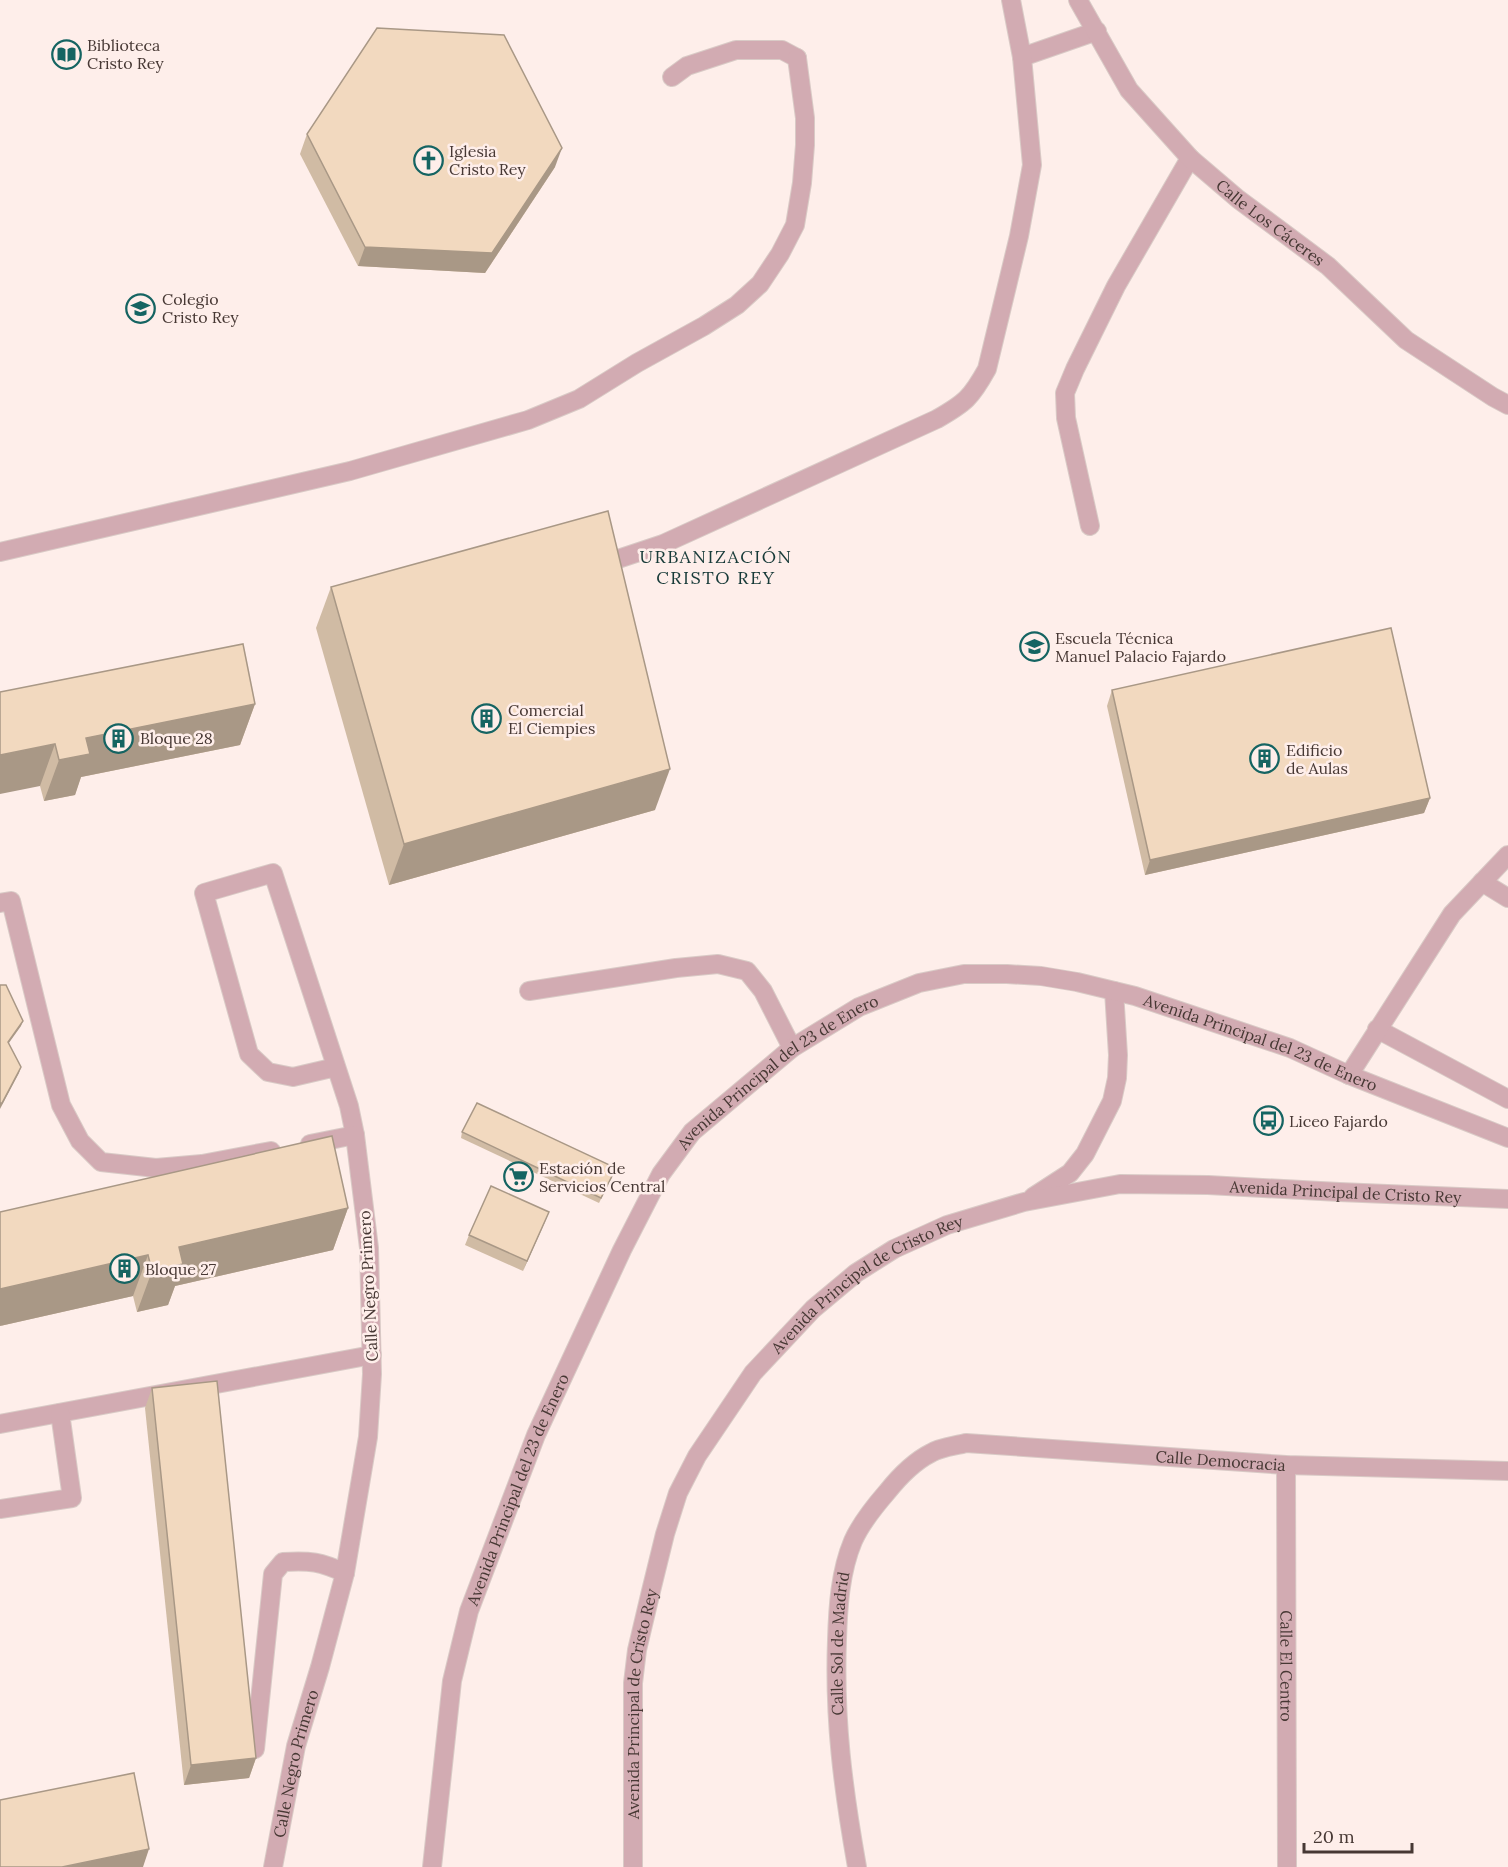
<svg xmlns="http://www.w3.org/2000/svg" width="1508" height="1867" font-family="Lora,serif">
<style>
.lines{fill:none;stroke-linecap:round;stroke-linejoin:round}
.lane-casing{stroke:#d9cac6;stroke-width:20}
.street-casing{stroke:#d9cac6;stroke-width:20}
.lane{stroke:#d2abb2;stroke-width:18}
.street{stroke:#d2abb2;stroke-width:18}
.wall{fill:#d0bba4}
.shaded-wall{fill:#a99886}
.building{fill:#f2d9bf;stroke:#a99886;stroke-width:1.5}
.labels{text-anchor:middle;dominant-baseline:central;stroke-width:5;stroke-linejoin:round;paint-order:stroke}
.poi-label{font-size:16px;fill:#473834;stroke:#feeeea;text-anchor:start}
.street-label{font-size:16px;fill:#473834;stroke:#feeeea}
.neighbourhood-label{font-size:18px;letter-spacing:1.5px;fill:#173a38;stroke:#feeeea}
</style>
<rect width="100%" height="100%" fill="#feeeea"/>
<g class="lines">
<defs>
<g id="lane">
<path d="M1022 57 1097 31"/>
<path d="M672 77 687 66 736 50H782L797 58"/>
<path d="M1090 526 1066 418 1065 393 1075 369 1116 286 1190 158"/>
<path d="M621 558 663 544 937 419C965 403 971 398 987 369L1019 236 1032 165 1022 57 1011 0"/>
<path d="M1482 882 1508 898"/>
<path d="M529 991 676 968 718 964 747 971 763 991 792 1048"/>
<path d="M1377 1029 1508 1099"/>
<path d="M336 1067 293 1077 268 1072 249 1054 204 893 273 873 349 1106 355 1135"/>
<path d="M1349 1075 1452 914 1508 855"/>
<path d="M0 1424 372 1355"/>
<path d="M0 1509 72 1498 60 1413"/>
<path d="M255 1749 273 1574 283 1562C310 1560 321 1562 345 1573"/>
</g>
<g id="street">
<path id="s1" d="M1078 0 1129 90 1190 158 1238 199 1328 266 1406 340 1493 397 1508 405"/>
<path d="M0 552 350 471 528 420 579 399 637 363 704 326 737 305 760 284 780 254 795 225 802 183 805 145V118L797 58"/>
<path d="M0 903 11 901 61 1105 80 1141 101 1162 156 1168 202 1164 271 1151"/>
<path d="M1033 1197 1070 1173 1085 1154 1112 1101 1117 1078 1118 1055 1114 991"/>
<path id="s2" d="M1286 1465 1287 1867"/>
<path id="s3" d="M273 1867 296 1746 320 1667 345 1573 368 1437 372 1374 369 1248 355 1135 310 1144"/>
<path id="s4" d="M432 1867 452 1681 469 1611 536 1435 622 1250 661 1174 692 1132 792 1048 859 1007 919 983 964 974H1007L1041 976 1077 982 1135 996 1290 1048 1349 1075 1508 1138"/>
<path id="s5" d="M633 1867V1683L637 1650 651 1591 665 1534 678 1493 697 1456 753 1373 813 1309 856 1273 894 1249 947 1225 1024 1202 1120 1184 1208 1185 1339 1192 1508 1199"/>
<path id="s6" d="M857 1867C843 1788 834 1720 837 1640 838 1607 840 1572 853 1541 861 1523 874 1507 887 1492 899 1477 913 1462 931 1453 941 1447 955 1446 966 1443L1286 1465 1508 1471"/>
</g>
</defs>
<use href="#lane" class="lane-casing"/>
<use href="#street" class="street-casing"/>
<use href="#lane" class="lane"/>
<use href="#street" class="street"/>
</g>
<g class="wall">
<path d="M307 134 555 167 485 273 358 266 300 154Z"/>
<path d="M331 587 655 810 389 885 316 628Z"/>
<path d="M1112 690 1430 798 1424 813 1145 875 1107 706Z"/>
<path d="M0 692 255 704 240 745 81 777 75 795 44 801 40 786Z"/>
<path d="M462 1132 614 1173 599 1203 461 1138Z"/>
<path d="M332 1136 348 1208 333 1250 175 1286 168 1305 137 1312 133 1296 0 1326Z"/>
<path d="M549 1212 523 1271 465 1245 469 1235Z"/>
<path d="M152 1388 256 1758 249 1778 184 1785 145 1408Z"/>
</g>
<g class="shaded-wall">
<path d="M562 148 555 167 485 273 358 266 365 247Z"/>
<path d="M255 704 240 745 81 777 75 795 44 801 59 760 86 738Z"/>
<path d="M55 744 40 786 0 794V755Z"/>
<path d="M670 769 655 810 389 885 404 844Z"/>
<path d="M1430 798 1424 813 1145 875 1150 860Z"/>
<path d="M23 1021 21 1026 6 1047 8 1042Z"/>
<path d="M21 1067 19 1073 0 1109V1103Z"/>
<path d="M348 1208 333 1250 175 1286 168 1305 137 1312 152 1271 179 1247Z"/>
<path d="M549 1212 545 1222 523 1271 527 1261Z"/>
<path d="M148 1255 133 1296 0 1326V1289Z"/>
<path d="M256 1758 249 1778 184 1785 191 1765Z"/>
<path d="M149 1849 143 1867H62Z"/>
</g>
<g class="building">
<path d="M377 28 504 35 562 148 492 253 365 247 307 134Z"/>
<path d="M608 511 670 769 404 844 331 587Z"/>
<path d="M1391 628 1430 798 1150 860 1112 690Z"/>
<path d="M243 644 255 704 86 738 90 754 59 760 55 744 0 755V692Z"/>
<path d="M0 985H6L23 1021 8 1042 21 1067 2 1103H0Z"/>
<path d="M477 1103 616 1168 601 1198 462 1132Z"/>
<path d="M332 1136 348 1208 179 1247 183 1264 152 1271 148 1255 0 1289V1212Z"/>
<path d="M491 1186 549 1212 527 1261 469 1235Z"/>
<path d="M217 1381 256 1758 191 1765 152 1388Z"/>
<path d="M134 1773 149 1849 62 1867H0V1800Z"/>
</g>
<defs>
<symbol id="library-ring" viewBox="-11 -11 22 22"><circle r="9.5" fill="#feeeea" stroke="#156462" stroke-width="1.5"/><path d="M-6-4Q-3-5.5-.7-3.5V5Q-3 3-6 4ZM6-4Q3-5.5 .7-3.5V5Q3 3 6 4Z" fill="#156462"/></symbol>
<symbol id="church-ring" viewBox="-11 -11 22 22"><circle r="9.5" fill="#feeeea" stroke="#156462" stroke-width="1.5"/><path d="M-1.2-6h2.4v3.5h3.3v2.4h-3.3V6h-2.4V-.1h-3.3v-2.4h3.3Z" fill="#156462"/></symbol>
<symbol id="school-ring" viewBox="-11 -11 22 22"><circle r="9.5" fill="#feeeea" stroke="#156462" stroke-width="1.5"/><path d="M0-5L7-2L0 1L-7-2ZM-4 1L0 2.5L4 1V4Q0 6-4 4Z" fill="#156462"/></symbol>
<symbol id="building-ring" viewBox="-11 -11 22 22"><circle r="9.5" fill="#feeeea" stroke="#156462" stroke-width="1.5"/><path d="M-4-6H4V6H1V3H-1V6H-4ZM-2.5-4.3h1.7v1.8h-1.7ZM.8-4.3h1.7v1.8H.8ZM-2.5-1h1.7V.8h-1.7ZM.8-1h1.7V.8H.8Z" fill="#156462"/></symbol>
<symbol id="bus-ring" viewBox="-11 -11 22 22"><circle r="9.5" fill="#feeeea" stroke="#156462" stroke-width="1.5"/><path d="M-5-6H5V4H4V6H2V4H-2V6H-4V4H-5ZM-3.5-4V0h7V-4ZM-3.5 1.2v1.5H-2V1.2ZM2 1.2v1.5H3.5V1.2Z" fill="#156462"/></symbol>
<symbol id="supermarket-ring" viewBox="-11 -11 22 22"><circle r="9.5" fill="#feeeea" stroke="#156462" stroke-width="1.5"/><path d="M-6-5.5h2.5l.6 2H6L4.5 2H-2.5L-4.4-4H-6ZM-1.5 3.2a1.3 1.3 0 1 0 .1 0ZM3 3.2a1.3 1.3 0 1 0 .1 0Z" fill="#156462"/></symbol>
</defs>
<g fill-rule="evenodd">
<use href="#library-ring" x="50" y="38" width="33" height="33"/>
<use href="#church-ring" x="412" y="144" width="33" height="33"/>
<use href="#school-ring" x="124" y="292" width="33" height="33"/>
<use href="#school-ring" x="1018" y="630" width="33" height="33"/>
<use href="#building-ring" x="470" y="702" width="33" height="33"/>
<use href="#building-ring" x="102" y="722" width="33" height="33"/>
<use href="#building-ring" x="1248" y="742" width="33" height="33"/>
<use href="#bus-ring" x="1252" y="1104" width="33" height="33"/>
<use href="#supermarket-ring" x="502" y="1160" width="33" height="33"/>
<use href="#building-ring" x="108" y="1252" width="33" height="33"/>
</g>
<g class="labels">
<g class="poi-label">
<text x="87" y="45">Biblioteca<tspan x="87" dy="18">Cristo Rey</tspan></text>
<text x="449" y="151">Iglesia<tspan x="449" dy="18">Cristo Rey</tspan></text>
<text x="162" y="299">Colegio<tspan x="162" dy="18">Cristo Rey</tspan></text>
<text x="1055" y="638">Escuela Técnica<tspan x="1055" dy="18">Manuel Palacio Fajardo</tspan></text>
<text x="508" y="710">Comercial<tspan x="508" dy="18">El Ciempies</tspan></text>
<text x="140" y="738">Bloque 28</text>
<text x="1286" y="750">Edificio<tspan x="1286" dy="18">de Aulas</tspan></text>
<text x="1289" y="1121">Liceo Fajardo</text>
<text x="539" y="1168">Estación de<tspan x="539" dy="18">Servicios Central</tspan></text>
<text x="145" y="1269">Bloque 27</text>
</g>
<g class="street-label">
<text stroke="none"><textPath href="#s1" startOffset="298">Calle Los Cáceres</textPath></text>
<text stroke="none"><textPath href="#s4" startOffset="1416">Avenida Principal del 23 de Enero</textPath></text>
<text stroke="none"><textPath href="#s4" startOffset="894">Avenida Principal del 23 de Enero</textPath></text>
<text stroke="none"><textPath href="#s5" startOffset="1172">Avenida Principal de Cristo Rey</textPath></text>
<text transform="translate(368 1286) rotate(-93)">Calle Negro Primero</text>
<text stroke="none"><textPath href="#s5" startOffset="668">Avenida Principal de Cristo Rey</textPath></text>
<text stroke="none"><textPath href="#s6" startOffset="740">Calle Democracia</textPath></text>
<text stroke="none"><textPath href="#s4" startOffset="390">Avenida Principal del 23 de Enero</textPath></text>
<text stroke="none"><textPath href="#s6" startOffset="225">Calle Sol de Madrid</textPath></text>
<text stroke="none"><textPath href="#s2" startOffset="201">Calle El Centro</textPath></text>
<text stroke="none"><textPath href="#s5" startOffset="164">Avenida Principal de Cristo Rey</textPath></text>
<text stroke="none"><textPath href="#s3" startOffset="106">Calle Negro Primero</textPath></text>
</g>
<g class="neighbourhood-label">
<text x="716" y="556">URBANIZACIÓN<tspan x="716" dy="21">CRISTO REY</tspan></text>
</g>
</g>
<path d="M1304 1843v9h108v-9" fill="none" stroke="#473834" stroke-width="3"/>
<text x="1313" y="1843" font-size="18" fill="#473834" stroke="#feeeea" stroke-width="4.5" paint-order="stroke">20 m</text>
</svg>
